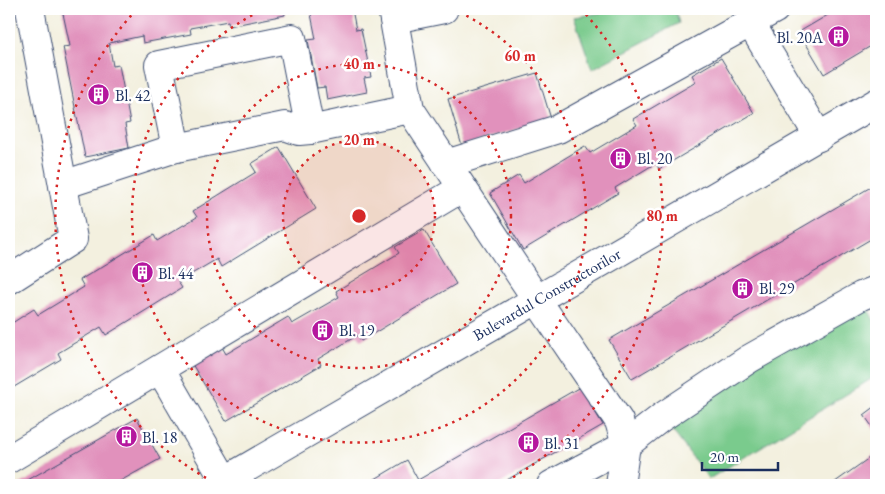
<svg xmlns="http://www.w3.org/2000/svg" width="885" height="494" font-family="'EB Garamond',serif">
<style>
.green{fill:#7acb8d;stroke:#4a7d76}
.building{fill:#e191bc}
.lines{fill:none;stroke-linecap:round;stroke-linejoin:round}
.minor-casing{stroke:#3b4c71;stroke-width:30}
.minor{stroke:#fff;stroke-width:28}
.ring{fill:none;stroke:#d62828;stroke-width:2.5;stroke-dasharray:2.5 5}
.labels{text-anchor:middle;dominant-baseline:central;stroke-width:5;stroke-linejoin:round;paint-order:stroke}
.poi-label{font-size:16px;fill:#1b2f5e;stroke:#fff;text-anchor:start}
.street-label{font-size:16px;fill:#1b2f5e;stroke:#fff}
.centre{fill:#d62828;stroke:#fff;stroke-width:2.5}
.ring-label{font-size:15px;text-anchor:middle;font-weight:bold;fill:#d62828;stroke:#fff;stroke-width:5;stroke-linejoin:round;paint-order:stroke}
</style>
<rect width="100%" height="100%" fill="#fff"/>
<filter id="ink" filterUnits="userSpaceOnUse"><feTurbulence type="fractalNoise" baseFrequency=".02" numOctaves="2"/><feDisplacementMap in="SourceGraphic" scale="10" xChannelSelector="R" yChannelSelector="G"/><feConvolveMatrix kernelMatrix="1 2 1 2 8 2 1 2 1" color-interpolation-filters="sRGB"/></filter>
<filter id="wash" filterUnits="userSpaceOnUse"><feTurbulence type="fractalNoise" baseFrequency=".0096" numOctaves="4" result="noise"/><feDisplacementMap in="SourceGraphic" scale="20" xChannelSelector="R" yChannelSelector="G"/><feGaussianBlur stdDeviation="1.12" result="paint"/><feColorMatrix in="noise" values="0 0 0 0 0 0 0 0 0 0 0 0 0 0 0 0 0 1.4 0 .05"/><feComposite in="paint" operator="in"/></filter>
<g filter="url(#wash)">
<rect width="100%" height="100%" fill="#f3f0df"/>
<g class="green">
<path d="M626 9H675L679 23 592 69 574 17Z"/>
<path d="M861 296 876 324V376L709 479 662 417Z"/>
</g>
<g id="blocks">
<g class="building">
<path d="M62 9H284L285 15 229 26 228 21 190 28 191 34 143 43 142 36 109 43 113 66 119 65 130 123 125 124 129 148 85 157 63 47 70 46Z"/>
<path d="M310 9H352L356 30 361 29 371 77 364 78 367 92 327 100 325 87 317 88 308 40 316 39Z"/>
<path d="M838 9H876V43L824 74 799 32Z"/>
<path d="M721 58 754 113 659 169 656 163 615 188 618 193 523 250 490 193 519 175 524 183 585 146 590 153 637 125 633 119 696 82 692 75Z"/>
<path d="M537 73 551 119 462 146 448 99Z"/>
<path d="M279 147 316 209 221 267 217 259 178 282 182 288 106 335 101 327 58 353 61 359 9 390V325L34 309 38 315 84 287 80 280 154 235 157 241 197 217 193 211 256 172 251 164Z"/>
<path d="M876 184V236L632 379 609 340Z"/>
<path d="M424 230 456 284 361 341 358 335 318 359 321 365 226 421 192 364 222 347 226 354 288 317 292 324 339 297 336 291 399 253 395 247Z"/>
<path d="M580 387 603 425 498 485H365L407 460 418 480Z"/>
<path d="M876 406V432L864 415Z"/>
<path d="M137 418 160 459 113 485H19Z"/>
<path d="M876 453V485H831Z"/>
</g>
</g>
</g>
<g filter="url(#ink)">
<use href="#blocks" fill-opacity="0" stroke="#3b4c71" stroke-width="1"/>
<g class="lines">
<defs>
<g id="minor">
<path d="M392 9 410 109 537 300 619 421 626 445 620 485"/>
<path d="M394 19 444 9"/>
<path d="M750 22 819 137"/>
<path d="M176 148 159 65 292 38 310 130"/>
<path d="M446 164 558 129 775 9"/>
<path d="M63 185 176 148 285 126 299 131 310 130 410 109"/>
<path d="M9 280 73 239 30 9"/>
<path d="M160 369 225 481"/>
<path d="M9 459 462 188"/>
<path id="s1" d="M217 485 876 103"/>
<path d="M551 485 626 445 662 417 749 359 861 296 876 290"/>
</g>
</defs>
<use href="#minor" class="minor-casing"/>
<use href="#minor" class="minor"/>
</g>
</g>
<circle cx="359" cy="216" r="76" fill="#d62828" fill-opacity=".12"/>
<g class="ring">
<circle cx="359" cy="216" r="76"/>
<circle cx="359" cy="216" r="152"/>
<path d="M453 9A227 227 0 1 1 265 9"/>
<path d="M219 485A303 303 0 0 1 137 9M581 9A303 303 0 0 1 499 485"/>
</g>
<defs>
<symbol id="building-disc" viewBox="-11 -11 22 22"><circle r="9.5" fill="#b5179e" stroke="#fff"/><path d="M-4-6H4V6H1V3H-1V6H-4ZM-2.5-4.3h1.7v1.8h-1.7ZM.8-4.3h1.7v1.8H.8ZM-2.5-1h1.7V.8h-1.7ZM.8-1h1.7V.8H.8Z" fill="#fff"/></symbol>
</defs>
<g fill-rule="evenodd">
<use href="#building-disc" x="826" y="24" width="25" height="25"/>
<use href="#building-disc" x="86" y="82" width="25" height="25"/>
<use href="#building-disc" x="608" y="146" width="25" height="25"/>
<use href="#building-disc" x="130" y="260" width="25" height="25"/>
<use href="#building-disc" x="730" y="276" width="25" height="25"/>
<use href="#building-disc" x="310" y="318" width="25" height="25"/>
<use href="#building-disc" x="114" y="424" width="25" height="25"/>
<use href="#building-disc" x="516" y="430" width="25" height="25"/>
</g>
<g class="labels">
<g class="poi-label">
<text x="823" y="37" text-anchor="end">Bl. 20A</text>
<text x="115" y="95">Bl. 42</text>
<text x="637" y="158">Bl. 20</text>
<text x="158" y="273">Bl. 44</text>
<text x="759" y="288">Bl. 29</text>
<text x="339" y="330">Bl. 19</text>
<text x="142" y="437">Bl. 18</text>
<text x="544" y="443">Bl. 31</text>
</g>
<g class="street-label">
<text stroke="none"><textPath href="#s1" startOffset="381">Bulevardul Constructorilor</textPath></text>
</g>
</g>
<circle cx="359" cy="216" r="8" class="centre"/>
<g class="ring-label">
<text x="520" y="61">60 m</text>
<text x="359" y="69">40 m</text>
<text x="359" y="145">20 m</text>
<text x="662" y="221">80 m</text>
</g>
<rect width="885" height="494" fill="none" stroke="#fff" stroke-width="30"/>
<path d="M702 462v8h76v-8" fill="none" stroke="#1b2f5e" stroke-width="2.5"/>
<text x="710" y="462" font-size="15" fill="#1b2f5e" stroke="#ffffff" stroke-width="4" paint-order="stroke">20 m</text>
</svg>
